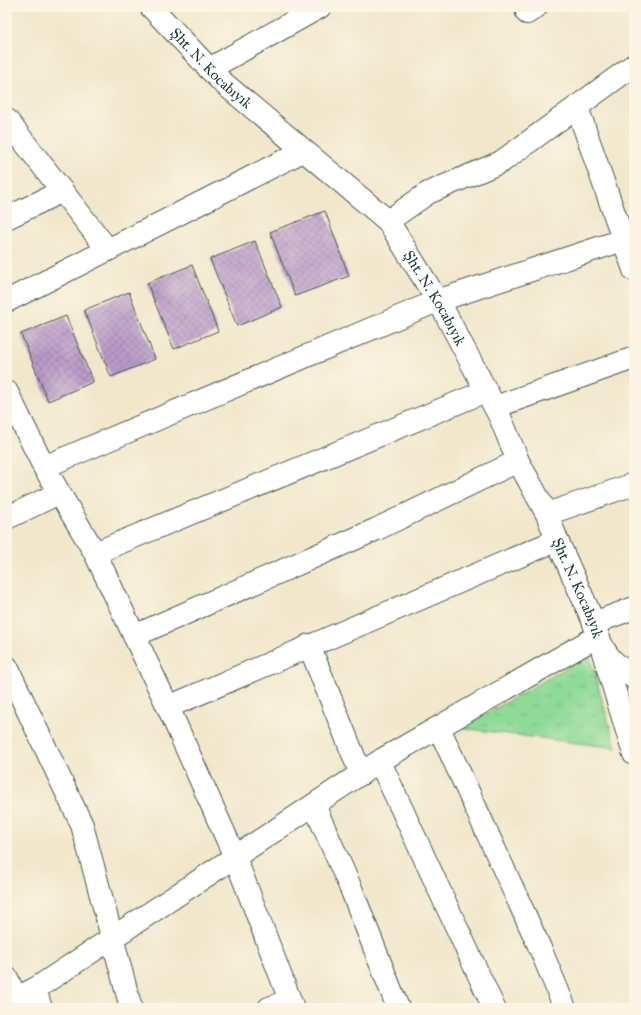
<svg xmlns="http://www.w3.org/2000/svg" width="641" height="1015" font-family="'IM FELL Great Primer',serif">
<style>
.grass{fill:url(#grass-tufts);stroke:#568c66}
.building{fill:url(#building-cross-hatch)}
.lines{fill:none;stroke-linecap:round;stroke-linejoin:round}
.minor-casing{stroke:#3f564b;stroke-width:24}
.minor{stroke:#fff;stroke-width:22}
.labels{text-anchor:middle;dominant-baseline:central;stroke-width:3.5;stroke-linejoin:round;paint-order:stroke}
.street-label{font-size:15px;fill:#1f3d34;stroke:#fcf5e5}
</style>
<defs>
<pattern id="grass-tufts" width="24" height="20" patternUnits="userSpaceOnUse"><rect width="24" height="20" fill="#8eda97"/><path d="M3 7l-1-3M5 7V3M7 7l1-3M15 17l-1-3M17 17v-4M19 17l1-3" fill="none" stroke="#7abc83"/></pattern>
<pattern id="building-cross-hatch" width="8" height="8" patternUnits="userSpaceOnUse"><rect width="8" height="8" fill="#ba9ac9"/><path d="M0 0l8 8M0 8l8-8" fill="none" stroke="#977fa4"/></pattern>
</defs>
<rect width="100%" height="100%" fill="#fcf5e5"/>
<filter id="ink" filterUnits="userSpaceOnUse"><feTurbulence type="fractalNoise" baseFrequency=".025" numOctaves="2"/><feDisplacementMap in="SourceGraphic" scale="8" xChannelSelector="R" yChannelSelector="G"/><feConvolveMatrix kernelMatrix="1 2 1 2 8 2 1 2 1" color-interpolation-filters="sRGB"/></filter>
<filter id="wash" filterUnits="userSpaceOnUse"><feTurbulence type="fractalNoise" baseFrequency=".012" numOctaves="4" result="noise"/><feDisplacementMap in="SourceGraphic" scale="16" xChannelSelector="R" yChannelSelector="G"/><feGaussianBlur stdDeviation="0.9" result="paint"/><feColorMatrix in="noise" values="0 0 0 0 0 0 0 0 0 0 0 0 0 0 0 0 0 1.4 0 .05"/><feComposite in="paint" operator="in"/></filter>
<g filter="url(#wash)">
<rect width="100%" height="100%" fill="#f2e7cb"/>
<path class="grass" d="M589 655 616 748 461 728Z"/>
<g id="blocks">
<g class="building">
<path d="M325 211 349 276 295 296 270 232Z"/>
<path d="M255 241 282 307 237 326 210 259Z"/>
<path d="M192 265 218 331 174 349 147 283Z"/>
<path d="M129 292 155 359 111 377 84 310Z"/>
<path d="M66 316 93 382 48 401 21 334Z"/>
</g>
</g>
</g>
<g filter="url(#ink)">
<use href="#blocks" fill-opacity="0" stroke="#3f564b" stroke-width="1"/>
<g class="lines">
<defs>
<g id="minor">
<path id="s1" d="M151 7 221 81 388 221 444 311 500 417 518 461 547 514 557 540 594 623 634 754"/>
<path d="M527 13 536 7"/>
<path d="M209 69 320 7"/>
<path d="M577 107 634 270"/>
<path d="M7 120 108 250"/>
<path d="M7 218 62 191"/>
<path d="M388 221 428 193 501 162 634 65"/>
<path d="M7 301 303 151"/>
<path d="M7 392 44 467 95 553 168 707 235 857 293 1008"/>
<path d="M495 407 634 358"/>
<path d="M44 467 437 301 623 240"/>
<path d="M547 514 634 484"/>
<path d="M7 518 59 493"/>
<path d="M95 553 486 391"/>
<path d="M594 623 634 608"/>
<path d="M134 636 377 529 518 461"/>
<path d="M309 645 361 774"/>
<path d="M7 667 82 825 131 1008"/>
<path d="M168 707 557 540"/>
<path d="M439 728 540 948 565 1008"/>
<path d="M380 762 494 1008"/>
<path d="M314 805 352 891 398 1008"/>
<path d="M7 978 16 998"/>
<path d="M35 989 41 1008"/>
<path d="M7 1002 35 989 383 759 598 636C607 660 615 663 634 678"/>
<path d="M269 1008 289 1001"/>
</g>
</defs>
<use href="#minor" class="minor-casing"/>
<use href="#minor" class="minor"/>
</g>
</g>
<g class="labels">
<g class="street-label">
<text stroke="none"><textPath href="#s1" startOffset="86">Şht. N. Kocabıyık</textPath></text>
<text stroke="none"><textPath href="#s1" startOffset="410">Şht. N. Kocabıyık</textPath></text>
<text stroke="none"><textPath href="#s1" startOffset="734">Şht. N. Kocabıyık</textPath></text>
</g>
</g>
<rect width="641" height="1015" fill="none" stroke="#fcf5e5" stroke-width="24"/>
</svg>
